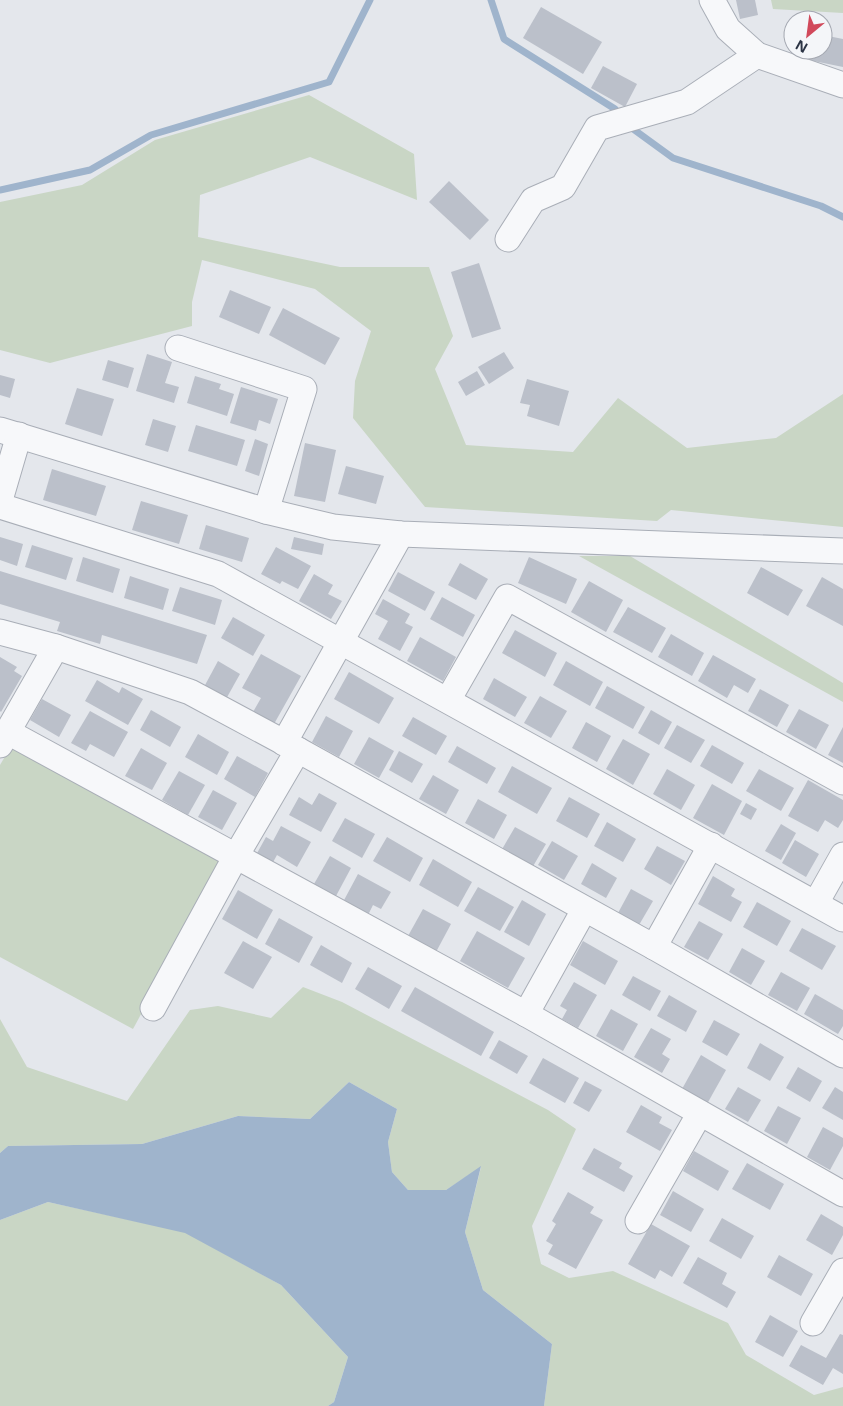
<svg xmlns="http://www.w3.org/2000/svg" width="843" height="1406" font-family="'Open Sans',sans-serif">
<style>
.green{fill:#c9d6c5}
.water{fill:#9fb4cc}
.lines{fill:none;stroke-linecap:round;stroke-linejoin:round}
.stream{stroke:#9fb4cc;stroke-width:7}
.building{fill:#bbc0ca}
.minor-casing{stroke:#a9aeb7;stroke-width:27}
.minor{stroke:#f7f8fa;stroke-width:25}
</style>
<rect width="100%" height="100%" fill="#e4e7ec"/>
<g class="green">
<path d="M771 0H843V13L773 9Z"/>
<path d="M309 95 414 154 417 200 310 157 200 195 198 237 340 267H429L453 336 435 369 466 445 573 452 618 398 687 448 776 438 843 394V527L671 510 657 521 425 507 353 418 355 381 371 331 315 289 202 260 192 302V326L50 363 0 350V202L82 185 155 140Z"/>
<path d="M579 556H630L843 683V702Z"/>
<path d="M13 743 225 859 133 1029 0 957V765Z"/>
<path d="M303 987 342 1002 548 1110 576 1129 532 1226 541 1264 569 1278 613 1271 728 1323 746 1355 814 1395 843 1387V1406H544L552 1344 483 1290 465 1232 481 1167 446 1190H408L392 1172 388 1142 397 1109 349 1082 310 1119 238 1116 142 1144 8 1146 0 1153V1019L27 1067 127 1101 190 1010 218 1006 271 1018Z"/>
<path d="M48 1202 185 1232 281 1285 348 1357 334 1402 328 1406H0V1220Z"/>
</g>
<path class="water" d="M349 1082 397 1109 388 1142 392 1172 408 1190H446L481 1166 465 1232 483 1290 552 1344 544 1406H328L334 1402 348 1357 281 1285 185 1233 48 1202 0 1220V1153L8 1146 142 1144 238 1116 310 1119Z"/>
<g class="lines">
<g class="stream">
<path d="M491 0 504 39 615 109"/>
<path d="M629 126 673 158 821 206 843 217"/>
<path d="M0 190 90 170 151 135 329 82 370 0"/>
</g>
</g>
<g class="building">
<path d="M736 0H755L758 15 740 19Z"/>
<path d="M541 7 602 42 583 74 523 38Z"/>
<path d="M823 35 843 39V67L799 58 800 50H823Z"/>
<path d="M603 66 637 84 625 107 591 88Z"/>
<path d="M449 181 489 220 470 240 429 202Z"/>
<path d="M479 263 501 329 472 338 451 272Z"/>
<path d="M230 290 271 307 259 334 219 317Z"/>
<path d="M283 308 340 338 325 365 269 335Z"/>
<path d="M504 352 514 368 489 384 478 367Z"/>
<path d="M147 354 172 362 165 383 179 387 174 403 136 391Z"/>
<path d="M108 360 134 368 128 388 102 380Z"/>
<path d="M477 371 485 385 466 396 458 382Z"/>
<path d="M0 375 15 379 10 398 0 395Z"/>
<path d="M195 376 221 384 219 389 234 394 227 416 187 403Z"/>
<path d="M527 379 569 391 559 426 527 416 530 405 520 403Z"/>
<path d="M241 387 278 399 270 424 259 420 256 431 230 423Z"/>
<path d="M77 388 114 399 102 436 65 424Z"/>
<path d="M153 419 176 426 168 452 145 445Z"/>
<path d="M196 425 245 440 237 466 188 451Z"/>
<path d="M255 439 268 444 259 476 245 471Z"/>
<path d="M305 443 336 450 325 502 294 496Z"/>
<path d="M346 466 384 476 376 504 338 494Z"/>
<path d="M52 469 106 486 96 516 43 500Z"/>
<path d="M141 501 188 515 179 544 132 530Z"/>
<path d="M206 525 249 538 242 562 199 549Z"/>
<path d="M0 537 23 544 17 566 0 560Z"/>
<path d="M294 537 324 544 322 555 291 549Z"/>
<path d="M32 545 73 558 66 580 25 567Z"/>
<path d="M276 547 311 566 298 589 282 581 280 584 261 574Z"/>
<path d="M83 557 120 569 113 593 76 581Z"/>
<path d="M529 557 577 579 566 604 518 583Z"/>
<path d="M460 563 488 579 476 600 448 585Z"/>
<path d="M761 567 803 590 788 616 747 593Z"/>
<path d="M0 571 207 635 197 664 102 635 100 644 57 631 60 622 0 604Z"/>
<path d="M398 572 435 592 425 611 388 591Z"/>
<path d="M314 574 333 585 328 594 342 601 331 619 299 601Z"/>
<path d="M130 576 169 589 163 610 124 598Z"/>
<path d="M822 577 843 589V626L806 606Z"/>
<path d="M589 581 623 600 606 632 571 612Z"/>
<path d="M180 587 222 600 215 625 172 611Z"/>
<path d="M442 597 475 615 463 637 430 619Z"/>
<path d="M383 599 410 614 405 623 413 627 400 651 378 639 388 621 375 614Z"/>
<path d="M628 607 666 628 652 653 613 632Z"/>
<path d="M233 617 265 635 253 656 221 638Z"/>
<path d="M515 630 557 653 545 677 502 653Z"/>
<path d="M671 634 704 653 692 676 658 657Z"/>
<path d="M420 637 456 657 443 681 407 661Z"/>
<path d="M261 654 301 676 274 724 253 712 261 698 242 688Z"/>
<path d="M713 655 756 679 748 693 734 685 727 698 698 681Z"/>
<path d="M0 657 17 667 14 671 22 676 1 712 0 711Z"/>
<path d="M218 661 240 674 226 699 204 687Z"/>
<path d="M566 661 603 682 590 706 553 685Z"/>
<path d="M349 672 394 698 379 724 334 699Z"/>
<path d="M494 678 527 697 515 717 483 699Z"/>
<path d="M97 680 119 693 122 687 143 699 128 725 85 701Z"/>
<path d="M607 686 645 707 633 729 595 708Z"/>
<path d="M760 689 789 705 777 727 748 711Z"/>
<path d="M540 696 567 711 551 738 524 723Z"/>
<path d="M42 699 71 715 59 737 30 720Z"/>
<path d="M799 709 829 725 816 749 786 732Z"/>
<path d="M151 710 181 727 170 747 140 730Z"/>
<path d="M651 710 672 722 659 745 638 733Z"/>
<path d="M90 711 128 732 114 757 90 744 86 751 71 743Z"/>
<path d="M326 716 353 731 339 757 312 742Z"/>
<path d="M413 717 447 736 436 755 402 736Z"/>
<path d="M586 722 611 736 597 762 572 748Z"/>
<path d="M677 725 705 740 691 763 664 748Z"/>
<path d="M843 727V763L828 755Z"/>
<path d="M198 734 229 752 217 775 185 757Z"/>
<path d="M369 737 394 751 379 778 354 764Z"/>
<path d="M623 739 650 754 633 785 606 769Z"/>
<path d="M712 745 744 763 732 784 700 766Z"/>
<path d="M457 746 496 768 487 784 448 762Z"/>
<path d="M141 748 167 763 152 790 125 776Z"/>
<path d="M399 751 423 764 412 783 389 770Z"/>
<path d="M237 756 268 773 255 797 224 779Z"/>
<path d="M512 766 552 788 537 814 498 792Z"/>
<path d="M667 769 695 785 681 810 653 794Z"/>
<path d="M759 769 794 788 781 811 746 791Z"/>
<path d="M179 771 205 785 188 815 162 800Z"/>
<path d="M433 775 459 790 446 814 419 799Z"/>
<path d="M808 780 843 800V820L838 828 825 820 818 832 788 816Z"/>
<path d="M712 784 742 801 724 835 693 818Z"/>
<path d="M213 790 237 803 222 830 198 817Z"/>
<path d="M319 793 337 803 321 832 289 815 299 797 312 805Z"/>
<path d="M569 797 600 814 587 838 556 821Z"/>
<path d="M478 799 507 815 494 839 465 823Z"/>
<path d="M746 803 757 809 751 820 740 814Z"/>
<path d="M345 818 375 834 362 858 332 841Z"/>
<path d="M607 822 636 839 623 862 594 846Z"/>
<path d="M781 824 796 833 781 860 765 851Z"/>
<path d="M281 826 311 842 297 867 277 855 272 864 256 855 266 837 273 841Z"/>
<path d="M515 827 546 844 532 868 501 851Z"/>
<path d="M387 837 423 858 410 882 373 861Z"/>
<path d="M795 840 819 854 806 877 782 863Z"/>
<path d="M552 841 578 856 564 880 538 865Z"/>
<path d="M657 846 685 861 671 885 644 869Z"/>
<path d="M330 856 351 868 336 896 314 884Z"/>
<path d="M433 859 472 882 458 907 419 885Z"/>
<path d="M592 863 617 878 606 898 581 884Z"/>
<path d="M358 874 391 892 381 909 373 905 368 915 343 902Z"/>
<path d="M713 876 735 889 731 896 742 902 731 922 698 904Z"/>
<path d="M478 887 514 907 500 931 464 911Z"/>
<path d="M631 889 653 901 639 925 618 913Z"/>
<path d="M238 890 273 910 257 939 222 919Z"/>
<path d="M522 900 546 914 529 946 504 932Z"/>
<path d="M757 902 791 921 777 946 743 927Z"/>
<path d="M423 909 451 924 436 952 408 936Z"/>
<path d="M279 918 313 937 299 963 265 944Z"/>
<path d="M699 921 723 934 708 960 684 947Z"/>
<path d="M802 928 836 946 822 970 789 951Z"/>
<path d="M477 931 525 958 508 988 460 961Z"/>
<path d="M243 941 272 957 253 989 224 973Z"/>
<path d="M583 941 618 961 605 985 570 965Z"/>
<path d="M321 945 352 963 342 983 310 965Z"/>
<path d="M742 948 765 961 751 985 729 972Z"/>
<path d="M368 967 402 986 389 1009 355 989Z"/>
<path d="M781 972 810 988 797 1011 768 995Z"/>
<path d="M633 976 661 991 650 1011 622 995Z"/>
<path d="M574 982 597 995 578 1028 562 1019 567 1010 560 1006Z"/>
<path d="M415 987 494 1032 481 1056 401 1011Z"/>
<path d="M815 994 843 1010V1026L838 1034 804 1014Z"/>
<path d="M669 995 697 1011 686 1032 657 1016Z"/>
<path d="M611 1009 638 1024 623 1051 596 1036Z"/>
<path d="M714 1020 740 1034 727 1056 702 1042Z"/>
<path d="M651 1028 671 1039 662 1054 670 1059 662 1073 634 1057Z"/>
<path d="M499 1040 528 1056 517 1074 489 1058Z"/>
<path d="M760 1043 784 1057 770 1081 747 1068Z"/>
<path d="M701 1055 726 1070 707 1104 682 1089Z"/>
<path d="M543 1058 579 1078 565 1103 529 1083Z"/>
<path d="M798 1067 822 1081 810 1102 786 1088Z"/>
<path d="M585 1081 602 1090 589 1112 573 1103Z"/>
<path d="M738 1087 761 1100 748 1122 725 1109Z"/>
<path d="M835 1087 843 1092V1120L822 1108Z"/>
<path d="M641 1105 662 1117 659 1123 672 1130 660 1151 626 1132Z"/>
<path d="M778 1106 801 1118 787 1144 764 1131Z"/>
<path d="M823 1127 843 1138V1146L830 1170 807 1157Z"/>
<path d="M594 1148 622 1163 619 1168 633 1176 624 1192 582 1169Z"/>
<path d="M694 1151 729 1171 718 1191 683 1171Z"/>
<path d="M747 1163 784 1184 770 1210 732 1189Z"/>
<path d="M673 1191 704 1209 691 1232 660 1215Z"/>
<path d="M568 1192 594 1207 590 1213 603 1220 576 1269 548 1254 553 1245 546 1241 556 1224 552 1221Z"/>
<path d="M821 1214 843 1227V1235L832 1255 806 1240Z"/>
<path d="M722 1218 754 1236 741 1259 709 1241Z"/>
<path d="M651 1224 690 1246 672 1277 660 1270 655 1279 628 1264Z"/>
<path d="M779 1255 813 1274 801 1296 767 1277Z"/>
<path d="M698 1257 727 1273 722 1284 736 1292 727 1308 683 1283Z"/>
<path d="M770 1315 798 1331 783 1357 755 1342Z"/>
<path d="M840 1334 843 1335V1374L833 1368 823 1385 789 1366 801 1345 826 1358Z"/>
</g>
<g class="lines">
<defs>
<g id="minor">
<path d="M712 0 728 29 757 55 843 85"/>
<path d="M508 239 533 200 563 187 597 128 687 102 757 55"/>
<path d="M178 348 304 389 266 511"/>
<path d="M0 430 266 511 333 527 401 534 843 551"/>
<path d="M0 500 19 435"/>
<path d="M0 506 218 574 843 919"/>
<path d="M0 632 56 647 190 692 298 750 654 947 843 1055"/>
<path d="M448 700 507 597 843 782"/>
<path d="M8 732 526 1014 843 1194"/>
<path d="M284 743 401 534"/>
<path d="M0 745 56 647"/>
<path d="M816 903 843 855"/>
<path d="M654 947 711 845"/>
<path d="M153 1008 236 856 298 750"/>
<path d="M526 1014 584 910"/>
<path d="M638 1221 700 1113"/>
<path d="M813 1323 843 1271"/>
</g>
</defs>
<use href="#minor" class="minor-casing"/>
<use href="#minor" class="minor"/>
</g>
<g transform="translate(808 35) rotate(209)"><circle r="24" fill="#f4f6f9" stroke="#a4a8b1"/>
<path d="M0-4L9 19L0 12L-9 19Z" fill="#d1495b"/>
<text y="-8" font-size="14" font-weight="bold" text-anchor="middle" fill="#2b3445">N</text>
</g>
</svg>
